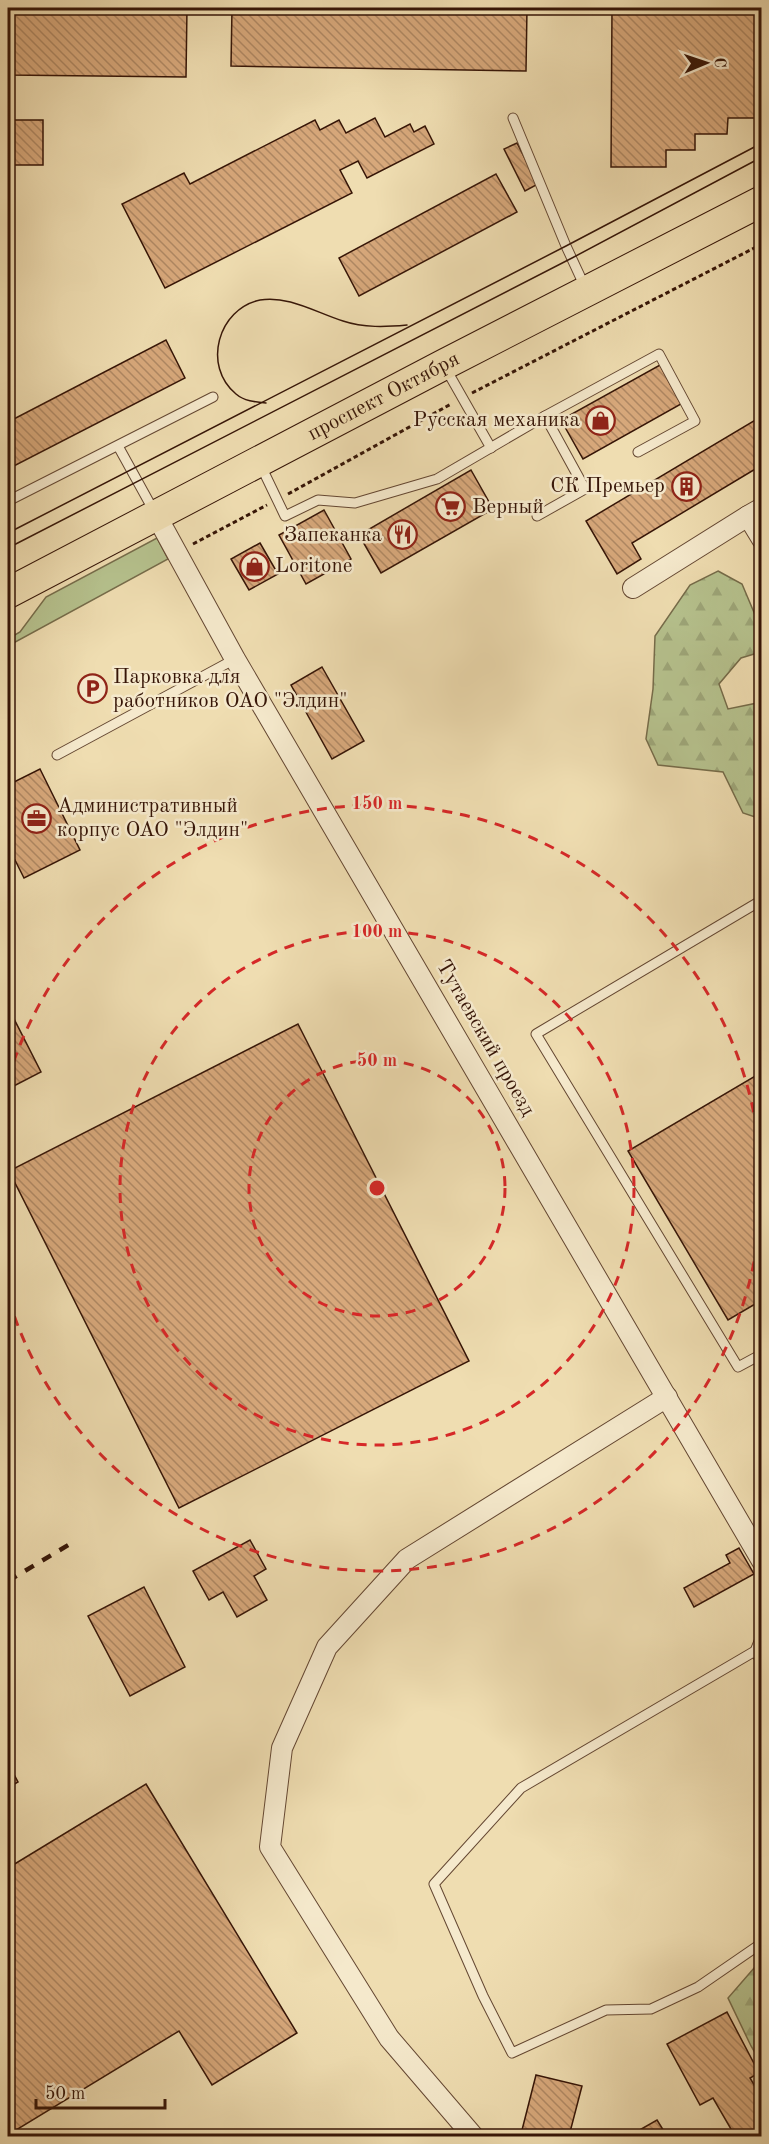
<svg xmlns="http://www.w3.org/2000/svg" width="769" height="2144" font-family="'Old Standard TT',serif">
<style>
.grass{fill:#b6c28e;stroke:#766c4a;stroke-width:1.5}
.forest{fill:url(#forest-firs);stroke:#766c4a;stroke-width:1.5}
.building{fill:url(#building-back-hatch);stroke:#361507;stroke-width:1.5}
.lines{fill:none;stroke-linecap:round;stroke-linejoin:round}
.lane-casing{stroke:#644732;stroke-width:11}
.street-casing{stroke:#644732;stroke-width:22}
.primary-casing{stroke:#361507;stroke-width:32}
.path{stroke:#361507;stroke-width:3;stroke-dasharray:4.5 3;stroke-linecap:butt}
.lane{stroke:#f5e9cc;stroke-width:9}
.street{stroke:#f5e9cc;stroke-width:20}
.primary{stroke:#efddb1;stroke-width:30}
.tram{stroke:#361507;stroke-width:1.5}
.rail{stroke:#361507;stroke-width:4.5;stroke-dasharray:10 10;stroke-linecap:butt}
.ring{fill:none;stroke:#d62828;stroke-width:3;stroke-dasharray:10 8}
.labels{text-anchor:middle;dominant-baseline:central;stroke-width:5;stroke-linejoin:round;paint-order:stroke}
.street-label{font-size:21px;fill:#361507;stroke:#f5e9cc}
.poi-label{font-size:21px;fill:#361507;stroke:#f5e9cc;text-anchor:start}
.centre{fill:#d62828;stroke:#f5e9cc;stroke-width:3}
.ring-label{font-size:18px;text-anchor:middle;font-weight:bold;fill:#d62828;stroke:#f5e9cc;stroke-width:5;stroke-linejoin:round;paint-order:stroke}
</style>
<defs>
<pattern id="forest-firs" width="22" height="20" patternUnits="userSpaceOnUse" patternTransform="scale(1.5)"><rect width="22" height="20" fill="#b6c28e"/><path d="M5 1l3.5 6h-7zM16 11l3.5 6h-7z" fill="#9da679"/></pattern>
<pattern id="building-back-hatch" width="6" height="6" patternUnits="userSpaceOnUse" patternTransform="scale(1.5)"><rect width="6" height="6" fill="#d7a87b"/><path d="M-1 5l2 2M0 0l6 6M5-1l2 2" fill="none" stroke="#af8863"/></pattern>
</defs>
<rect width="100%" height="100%" fill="#efddb1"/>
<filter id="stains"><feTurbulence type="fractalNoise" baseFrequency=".00333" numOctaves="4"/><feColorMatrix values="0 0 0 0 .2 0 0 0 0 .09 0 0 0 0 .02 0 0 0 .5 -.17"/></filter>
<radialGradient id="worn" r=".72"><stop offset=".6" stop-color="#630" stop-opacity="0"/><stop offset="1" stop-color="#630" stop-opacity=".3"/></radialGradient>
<path class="grass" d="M157 538 168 559 8 646V639L20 632 46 597Z"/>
<g class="forest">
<path d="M718 571 742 584 761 629V652L741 658 719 684 728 709 757 703 761 694V819L743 813 723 772 658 765 646 739 653 689 655 636 690 585Z"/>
<path d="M761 1960V2063L751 2046 728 1998Z"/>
</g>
<g class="building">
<path d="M8 8H187L186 77 8 75Z"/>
<path d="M232 8H527L526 71 231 66Z"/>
<path d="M612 8H762V105H758V118H728L727 134H695V150H666V167H611Z"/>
<path d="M375 118 385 137 410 124 414 132 425 126 434 144 367 178 358 161 340 170 352 193 165 288 122 204 184 173 190 184 315 120 320 130 339 120 346 133Z"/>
<rect x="8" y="120" width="35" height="45"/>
<path d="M517 143 538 184 525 191 504 149Z"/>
<path d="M496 174 517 212 359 296 339 258Z"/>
<path d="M166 340 185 378 10 468 8 464V422Z"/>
<path d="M660 365 681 404 583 459 561 420Z"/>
<path d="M762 416V465L632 543 641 559 617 574 586 521Z"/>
<path d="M471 470 493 509 381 573 359 535Z"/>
<path d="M324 510 351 559 306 584 279 535Z"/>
<path d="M260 543 278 574 249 590 231 559Z"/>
<path d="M322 667 364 741 332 759 291 685Z"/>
<path d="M40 769 80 850 24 878 15 860 8 865V785Z"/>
<path d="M8 1007 41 1072 8 1089Z"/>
<path d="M298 1024 469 1361 179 1508 9 1171Z"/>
<path d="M762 1072V1300L728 1320 628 1151Z"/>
<path d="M250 1540 266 1569 254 1576 267 1600 237 1617 223 1592 209 1600 193 1571Z"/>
<path d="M739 1548 754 1574 694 1607 684 1588 730 1563 726 1555Z"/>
<path d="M144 1587 185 1667 130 1696 88 1616Z"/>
<path d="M8 1763 18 1782 8 1788Z"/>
<path d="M146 1784 297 2033 212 2085 179 2031 8 2135V1868Z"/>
<path d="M727 2012 759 2073 750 2078 762 2098V2136H735L713 2098 700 2105 667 2044Z"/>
<path d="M536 2075 582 2086 569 2136H531L521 2134Z"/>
<path d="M657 2120 667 2136H629Z"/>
<path d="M121 2130 125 2136H109Z"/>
</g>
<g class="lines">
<defs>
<g id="lane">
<path d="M513 118 566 246 585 287"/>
<path d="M446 369 491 448"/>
<path d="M118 446 155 513"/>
<path d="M260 464 285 516 318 500 355 503 437 479 545 416 659 354 695 421 638 452"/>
<path d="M8 501 213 397"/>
<path d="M537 516 585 489 545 416"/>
<path d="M57 755 235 659"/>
<path d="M762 900 536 1034 738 1367 762 1354"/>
<path d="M762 1634 755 1651 521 1788 434 1884 483 1996 512 2053 606 2010 651 2009 698 1987 762 1943"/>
<path d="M755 1651 762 1663"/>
</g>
<g id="street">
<path d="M762 508 748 516 762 539"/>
<path d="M156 515 235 659 762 1561"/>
<path d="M633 588 748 516"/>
<path d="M473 2136 389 2038 270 1847 282 1748 327 1647 407 1559 667 1397"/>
</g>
<g id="primary">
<path id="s1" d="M8 593 443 365 762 201"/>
</g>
</defs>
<use href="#lane" class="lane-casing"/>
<use href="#street" class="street-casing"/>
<use href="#primary" class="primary-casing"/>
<g class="path">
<path d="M472 393 762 244"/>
<path d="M288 494 451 404"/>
<path d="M193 544 267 505"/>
</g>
<use href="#lane" class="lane"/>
<use href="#street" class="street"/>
<use href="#primary" class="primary"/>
<g class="tram">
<path d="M266 403C255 402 244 401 236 394 202 366 218 309 260 300 288 295 317 313 343 321 364 328 386 327 407 325"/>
<path d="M8 533 566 246 762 143"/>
<path d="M8 548 572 258 762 157"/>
</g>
<path class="rail" d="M8 1581 75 1541"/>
</g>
<g class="ring">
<circle cx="377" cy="1188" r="128"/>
<circle cx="377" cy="1188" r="257"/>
<path d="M761 1208A385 385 0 0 1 8 1297M8 1079A385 385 0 0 1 761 1168"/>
</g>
<defs>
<symbol id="shop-ring" viewBox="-11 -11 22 22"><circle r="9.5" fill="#f5e9cc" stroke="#8f2418" stroke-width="1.5"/><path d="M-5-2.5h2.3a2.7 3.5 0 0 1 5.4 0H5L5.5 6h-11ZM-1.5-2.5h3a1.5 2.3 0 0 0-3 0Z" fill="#8f2418"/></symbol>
<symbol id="building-ring" viewBox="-11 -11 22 22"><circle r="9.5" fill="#f5e9cc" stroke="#8f2418" stroke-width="1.5"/><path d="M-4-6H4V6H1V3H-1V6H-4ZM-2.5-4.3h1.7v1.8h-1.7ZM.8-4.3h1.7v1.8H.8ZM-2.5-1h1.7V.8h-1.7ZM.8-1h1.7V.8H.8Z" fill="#8f2418"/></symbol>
<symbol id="supermarket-ring" viewBox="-11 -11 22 22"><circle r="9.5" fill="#f5e9cc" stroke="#8f2418" stroke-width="1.5"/><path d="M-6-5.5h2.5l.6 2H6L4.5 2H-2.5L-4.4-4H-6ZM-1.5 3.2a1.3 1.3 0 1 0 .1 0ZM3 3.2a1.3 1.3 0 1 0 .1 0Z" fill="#8f2418"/></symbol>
<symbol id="restaurant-ring" viewBox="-11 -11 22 22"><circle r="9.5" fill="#f5e9cc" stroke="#8f2418" stroke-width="1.5"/><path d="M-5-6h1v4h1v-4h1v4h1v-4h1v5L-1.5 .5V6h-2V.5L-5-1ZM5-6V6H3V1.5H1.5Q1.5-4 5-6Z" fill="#8f2418"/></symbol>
<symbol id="parking-ring" viewBox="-11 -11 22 22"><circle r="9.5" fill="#f5e9cc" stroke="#8f2418" stroke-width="1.5"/><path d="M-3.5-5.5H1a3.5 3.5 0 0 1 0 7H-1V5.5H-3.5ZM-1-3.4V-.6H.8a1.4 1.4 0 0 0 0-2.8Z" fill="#8f2418"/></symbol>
<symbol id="office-ring" viewBox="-11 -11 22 22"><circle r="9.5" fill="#f5e9cc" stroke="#8f2418" stroke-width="1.5"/><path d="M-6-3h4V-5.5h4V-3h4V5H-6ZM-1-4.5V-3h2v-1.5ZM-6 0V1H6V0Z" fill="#8f2418"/></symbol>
</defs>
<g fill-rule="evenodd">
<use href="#shop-ring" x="584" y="404" width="33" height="33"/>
<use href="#building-ring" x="670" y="470" width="33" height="33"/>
<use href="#supermarket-ring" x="434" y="490" width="33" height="33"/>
<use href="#restaurant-ring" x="386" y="518" width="33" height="33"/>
<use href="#shop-ring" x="238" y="550" width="33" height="33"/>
<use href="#parking-ring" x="76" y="672" width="33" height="33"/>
<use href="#office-ring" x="20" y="802" width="33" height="33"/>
</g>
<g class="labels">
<g class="street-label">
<text stroke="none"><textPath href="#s1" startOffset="424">проспект Октября</textPath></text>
<text transform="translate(485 1038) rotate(60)">Тутаевский проезд</text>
</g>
<g class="poi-label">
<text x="580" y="420" text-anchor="end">Русская механика</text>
<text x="665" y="486" text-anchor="end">СК Премьер</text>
<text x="472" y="507">Верный</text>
<text x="382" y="535" text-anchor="end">Запеканка</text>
<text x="275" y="566">Loritone</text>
<text x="113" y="677">Парковка для<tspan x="113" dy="24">работников ОАО "Элдин"</tspan></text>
<text x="57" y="806">Административный<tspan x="57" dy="24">корпус ОАО "Элдин"</tspan></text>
</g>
</g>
<circle cx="377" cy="1188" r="9" class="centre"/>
<g class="ring-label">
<text x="377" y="809">150 m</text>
<text x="377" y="937">100 m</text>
<text x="377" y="1066">50 m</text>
</g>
<rect width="769" height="2144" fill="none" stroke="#efddb1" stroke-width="30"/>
<rect x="9" y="9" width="751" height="2126" fill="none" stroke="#361507" stroke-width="3"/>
<rect x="15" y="15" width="739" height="2114" fill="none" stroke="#361507" stroke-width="1.5"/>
<g transform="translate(706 63) rotate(88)" stroke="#f5e9cc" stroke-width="4.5" paint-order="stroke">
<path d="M0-4.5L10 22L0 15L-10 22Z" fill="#361507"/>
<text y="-9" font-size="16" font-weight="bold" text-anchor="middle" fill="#361507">С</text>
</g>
<path d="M36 2099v9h129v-9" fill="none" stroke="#361507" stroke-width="3"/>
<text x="45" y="2099" font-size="18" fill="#361507" stroke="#f5e9cc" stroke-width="4.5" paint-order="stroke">50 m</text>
<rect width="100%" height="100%" filter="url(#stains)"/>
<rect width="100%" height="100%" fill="url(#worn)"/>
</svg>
